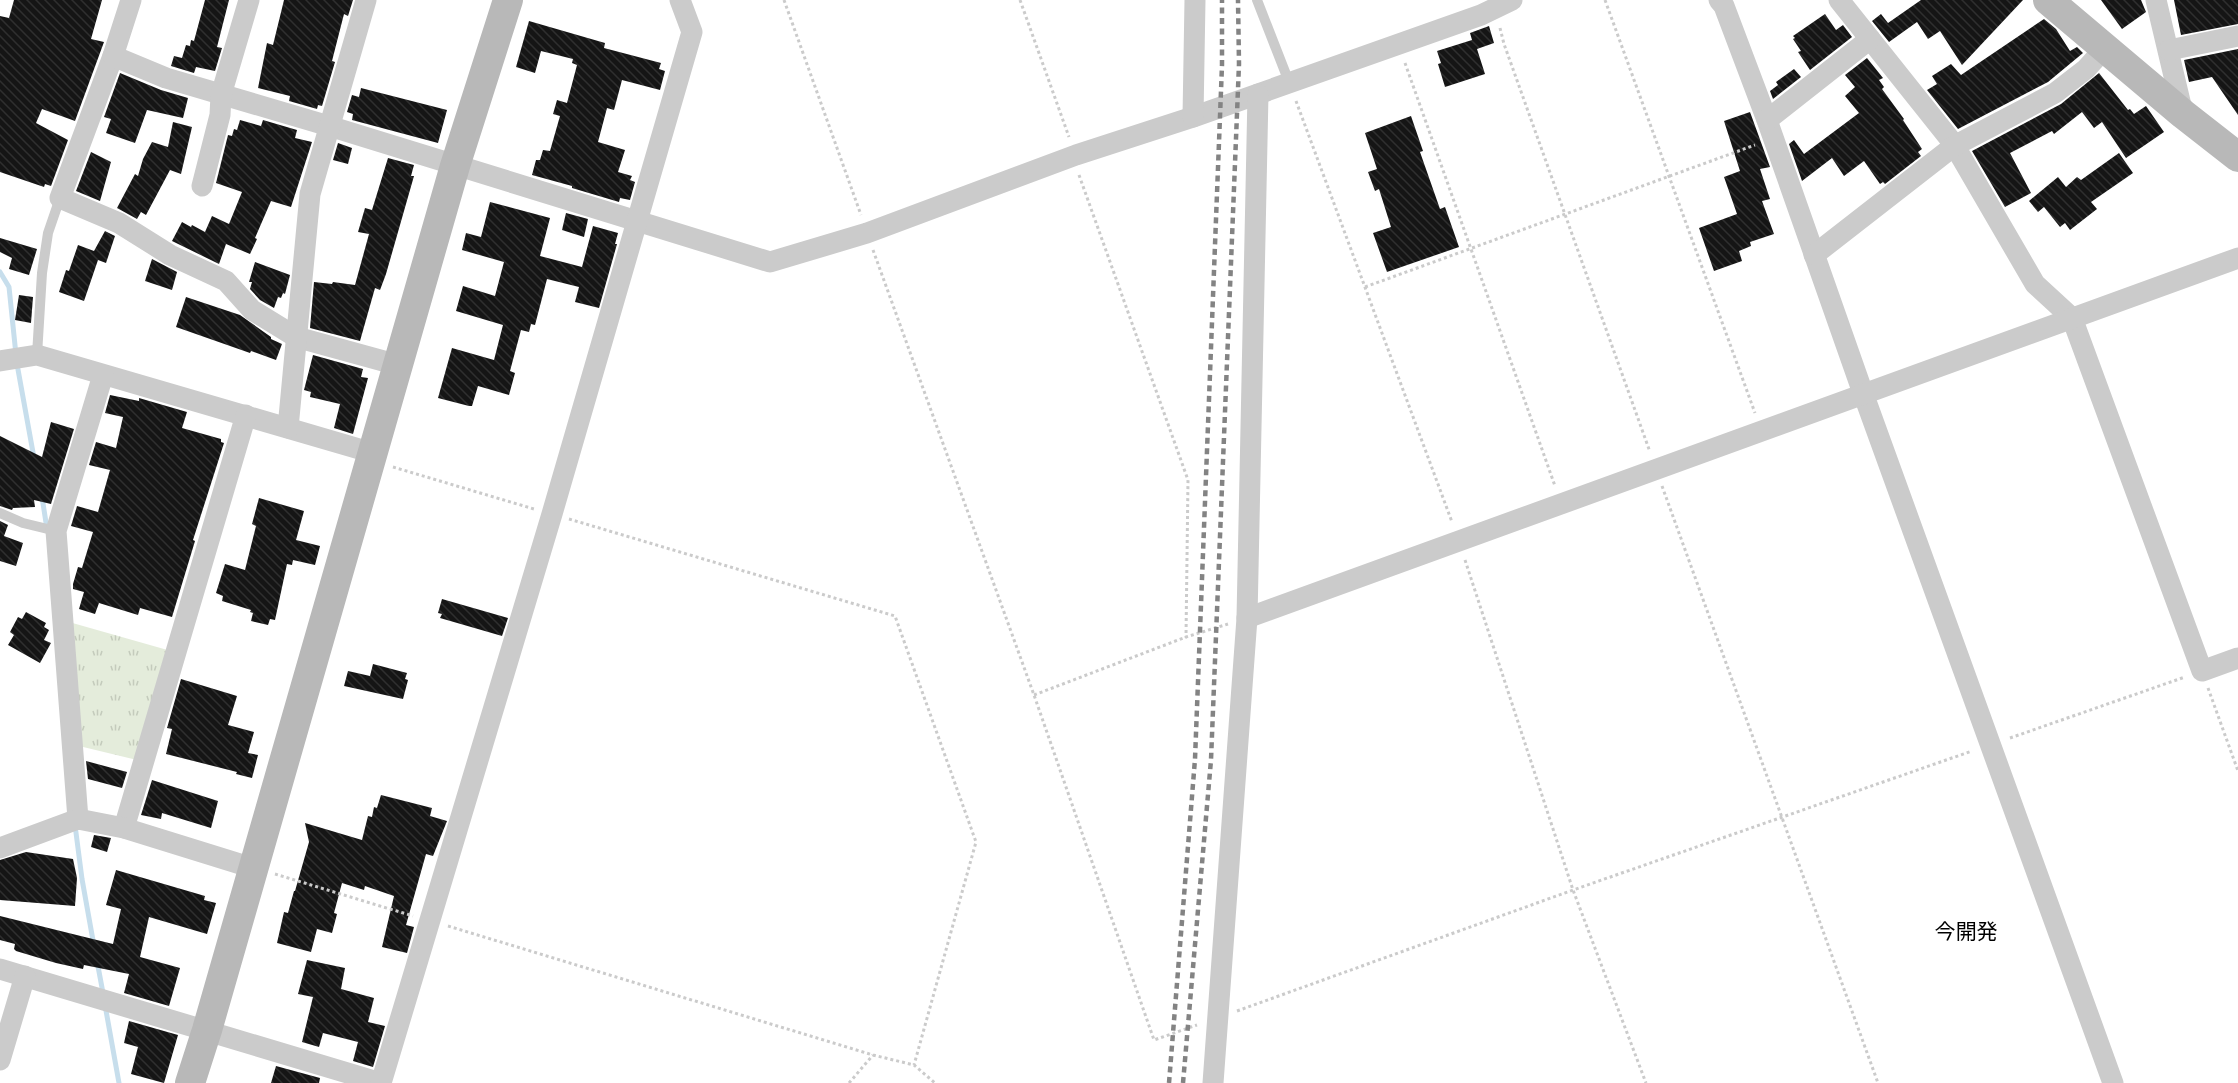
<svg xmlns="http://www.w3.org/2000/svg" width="2238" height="1083" font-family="Rubik,'Noto Sans JP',sans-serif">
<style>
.park{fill:url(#park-tufts)}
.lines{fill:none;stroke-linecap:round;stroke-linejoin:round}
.stream{stroke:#c7deec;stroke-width:5}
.building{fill:url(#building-back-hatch)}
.path{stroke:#cbcbcb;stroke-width:3;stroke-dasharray:3 3;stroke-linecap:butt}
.lane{stroke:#cbcbcb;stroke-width:10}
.street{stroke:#cbcbcb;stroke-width:21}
.secondary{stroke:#b8b8b8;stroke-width:30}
.rail{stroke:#838383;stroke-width:4.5;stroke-dasharray:6 4.5;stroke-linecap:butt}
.labels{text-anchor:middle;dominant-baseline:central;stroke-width:6;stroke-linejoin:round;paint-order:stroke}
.neighbourhood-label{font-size:21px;fill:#000;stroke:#fff}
</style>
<defs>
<pattern id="park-tufts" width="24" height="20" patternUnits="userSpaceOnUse" patternTransform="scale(1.5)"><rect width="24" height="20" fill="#e4ecdb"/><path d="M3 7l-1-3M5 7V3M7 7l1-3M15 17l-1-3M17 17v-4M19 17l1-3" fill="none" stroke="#c4cbbc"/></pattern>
<pattern id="building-back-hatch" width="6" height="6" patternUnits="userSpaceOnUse" patternTransform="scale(1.5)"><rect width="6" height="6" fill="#151515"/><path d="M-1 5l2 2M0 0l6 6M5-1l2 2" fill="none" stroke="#2f2f2f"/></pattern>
</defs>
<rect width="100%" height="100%" fill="#fff"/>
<path class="park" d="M69 622 171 651 137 760 79 746Z"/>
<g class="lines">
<g class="stream">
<path d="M0 272 9 287 16 355"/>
<path d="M17 364 34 458"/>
<path d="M42 497 47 529"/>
<path d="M75 825 82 879 94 946"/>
<path d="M97 961 103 993"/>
<path d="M105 1005 119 1083"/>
</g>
</g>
<g class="building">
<path d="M14 0H102L91 39 104 42 75 121 42 109 36 123 68 140 51 186 45 184 44 187 0 172V16L9 18Z"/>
<path d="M205 0H229L217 47 222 48 215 71 196 67 194 73 171 66 174 56 182 58 186 45 190 46 191 40 194 41Z"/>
<path d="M284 0H353L348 16 344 14 332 61 335 62 322 106 318 105 317 109 289 101 290 96 258 88 267 43 273 45Z"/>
<path d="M1921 0H2023L1962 65 1940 31 1928 39 1917 22 1889 42 1872 21 1881 14 1888 23Z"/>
<path d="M2101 0H2141L2146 12 2122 29Z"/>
<path d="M2174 0H2238V24L2181 35Z"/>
<path d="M1825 14 1836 30 1843 25 1852 37 1810 70 1798 52 1801 51 1793 39 1795 38 1793 36Z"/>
<path d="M2044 19 2056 29 2070 51 2077 47 2083 53 2048 82 1958 129 1927 90 1937 84 1932 76 1951 64 1961 75Z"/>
<path d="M529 21 605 43 604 48 661 63 659 69 665 71 660 90 622 80 614 110 607 108 598 142 625 150 618 172 632 176 630 180 635 182 630 200 620 198 619 202 572 188V186L532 175 536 160H540L543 150 550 151 560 116 553 114 557 100 567 103 577 65 572 63 573 59 541 51 535 73 516 67Z"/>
<path d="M1489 26 1494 43 1477 49 1485 74 1445 87 1438 64 1441 63 1437 51 1472 40 1470 33Z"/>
<path d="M2238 49V115L2212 77 2189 82 2184 60Z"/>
<path d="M1867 58 1883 78 1879 80 1884 87 1882 89 1904 119 1903 120 1922 149 1918 152 1921 156 1885 184 1883 182 1880 184 1864 161 1844 176 1832 158 1802 181 1789 144 1794 140 1804 154 1859 113 1845 96 1855 87 1845 75Z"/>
<path d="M1794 69 1801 77 1773 99 1770 91 1778 85 1776 82Z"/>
<path d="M120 73 161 90 188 98 183 118 147 110 135 143 106 133 111 119 104 117Z"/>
<path d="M2099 73 2128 110 2130 109 2134 114 2146 106 2164 132 2126 158 2102 122 2094 128 2082 112 2054 134 2052 131 2010 153 2031 193 2005 207 1972 151 2061 104Z"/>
<path d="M361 88 447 110 438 143 352 120 353 114 347 112 352 95 359 97Z"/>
<path d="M1750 112 1770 167 1760 169 1770 199 1762 201 1774 234 1750 242 1751 246 1739 251 1742 261 1714 271 1699 228 1737 214 1724 177 1740 171 1724 121Z"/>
<path d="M1411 116 1423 151 1420 152 1440 209 1445 207 1459 247 1387 272 1373 233 1391 227 1379 189 1375 191 1368 172 1377 169 1365 133Z"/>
<path d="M240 120 261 126 263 120 297 130 295 138 312 142 291 207 271 201 255 238 257 239 250 254 226 244 219 264 172 241 182 222 191 227 192 225 205 232 212 216 229 224 242 192 216 183 228 135 232 136 234 129 237 130Z"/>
<path d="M173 122 192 127 181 174 170 170 146 215 141 212 137 219 117 208 135 174 138 176 143 159 152 142 168 147Z"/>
<path d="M338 143 352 148 348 164 333 160Z"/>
<path d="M91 152 111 162 100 201 76 191Z"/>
<path d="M2119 153 2133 173 2091 202 2097 209 2070 230 2065 223 2060 227 2044 207 2038 212 2029 201 2058 177 2066 187 2077 177 2081 180Z"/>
<path d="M388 158 414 165 411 176H414L386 274 380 290 375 288 360 341 310 328 314 282 332 284 333 282 355 285 369 234 358 232 365 208 372 210Z"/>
<path d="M490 202 550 218 540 256 582 267 593 226 618 233 615 244H617L599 308 575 302 579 287 547 279 535 325 531 324 529 332 521 330 510 371 515 373 509 395 478 386 472 406H469L438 398 452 348 494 360 503 325 456 311 463 286 495 296 504 262 462 250 466 233 481 237Z"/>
<path d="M566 213 588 219 584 237 562 230Z"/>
<path d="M105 231 115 236 106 263 98 260 84 301 59 292 66 270 69 271 78 245 94 251Z"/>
<path d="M0 238 37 249 29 275 9 269 12 258 0 252Z"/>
<path d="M152 259 177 272 172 290 145 281Z"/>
<path d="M255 262 290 275 285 294 283 293 281 298 278 297 274 308 260 300 250 289 252 282H249Z"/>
<path d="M19 295 33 297 31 323 15 320Z"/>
<path d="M186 297 240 315 271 337V339L282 344 276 360 251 351 250 353 176 327Z"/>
<path d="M313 355 363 369 361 377 368 378 353 434 334 428 340 404 310 397 311 392 304 390Z"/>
<path d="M110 395 139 401V398L187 412 182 428 221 439V442L224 443 193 540 195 541 172 617 140 608 138 615 99 603 95 614 79 609 84 592 73 589V584L78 567 82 568 93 532 71 526 77 506 98 512 110 470 89 465 96 442 116 448 123 417 105 413Z"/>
<path d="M51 422 74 429 51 504 34 500 35 507 13 508 12 510 0 506V436L42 457Z"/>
<path d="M259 498 304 511 296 540 320 546 315 565 293 560 292 565 287 564 275 620 270 619 268 625 251 621 253 613 250 612 251 610 222 601 223 596 216 593 225 564 245 570 256 526 252 524Z"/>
<path d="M0 521 8 525 4 536 23 543 16 566 0 561Z"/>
<path d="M442 599 508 618 502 636 440 618 442 614 438 613Z"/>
<path d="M26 612 46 623 44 627 49 630 44 640 51 643 40 663 8 645 14 635 10 632 18 617 22 619Z"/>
<path d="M373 664 407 673 405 679 408 680 403 699 344 686 348 671 370 676Z"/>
<path d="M181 679 237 696 228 725 254 732 248 753 258 755 252 778 236 774 237 772 166 754 172 729 167 728Z"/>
<path d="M86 761 127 772 122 788 88 779Z"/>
<path d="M152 780 218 801 211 828 162 813 161 819 141 815Z"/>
<path d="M381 795 432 808 430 816 447 821 433 856 426 854 406 925 414 927 407 953 382 947 394 896 365 886 364 890 342 883 334 913 337 914 332 933 317 929 311 952 277 943 284 912 288 913 294 891H295L309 842 305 823 362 840 368 816 372 817 374 807 377 808Z"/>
<path d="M94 835 111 838 107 852 91 847Z"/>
<path d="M26 852 73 859 77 878 75 906 0 900V860Z"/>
<path d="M116 870 205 896 204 900 216 903 207 934 149 917 140 957 180 968 169 1006 124 993 129 974 84 965 83 969 56 963 16 951 14 949 15 944 0 940V916L113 944 121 909 106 905Z"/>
<path d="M307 960 345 968 341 989 374 998 368 1022 385 1026 373 1067 353 1061 358 1042 323 1033 319 1047 302 1042 313 997 298 994Z"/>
<path d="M129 1021 178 1035 164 1083 131 1074 138 1047 124 1043Z"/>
<path d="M276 1066 320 1078 319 1083H271Z"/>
</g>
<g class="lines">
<g class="path">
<path d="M784 0 861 215"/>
<path d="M1020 0 1069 137"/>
<path d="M1605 0 1755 413"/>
<path d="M1500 28 1504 44 1650 452"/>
<path d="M1405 63 1555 486"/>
<path d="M1296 101 1452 522"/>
<path d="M1079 175 1188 480 1186 637 1228 624"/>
<path d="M873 250 1034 695 1154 1040 1197 1025"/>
<path d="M1365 287 1755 145"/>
<path d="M393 467 534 509"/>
<path d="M1662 486 1878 1083"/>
<path d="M569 519 895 616 976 842 914 1065"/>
<path d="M1465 560 1573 890 1646 1083"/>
<path d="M2208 688 2238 771"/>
<path d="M1034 695 1186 637"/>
<path d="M2010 738 2185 677"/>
<path d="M275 874 413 916"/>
<path d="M448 926 873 1055 914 1065 935 1083"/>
<path d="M1237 1011 1573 890 1972 751"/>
<path d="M849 1083 873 1055"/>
</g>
<g class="lane">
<path d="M1257 0 1289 82"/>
<path d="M37 355 42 273 48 233 60 198"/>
<path d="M0 513 23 523 56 531"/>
</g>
<g class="street">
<path d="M131 0 113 56 60 198 119 223 170 255 226 281 252 310 296 337 398 365"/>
<path d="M1719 0 1724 6 1767 120 1863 393 2113 1083"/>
<path d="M1839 0 1953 143 2035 284 2072 318 2202 671 2238 658"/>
<path d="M2156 0 2183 114"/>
<path d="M2169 50 2238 36"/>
<path d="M113 56 166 78 329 126 770 262 867 233 1076 155 1193 117 1481 15 1512 0"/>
<path d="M1193 117 1195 0"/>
<path d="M1767 120 1870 39"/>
<path d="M202 186 220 115 221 95 249 0"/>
<path d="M1814 255 1954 146 2055 93 2086 69 2105 48"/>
<path d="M0 361 37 355 373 453"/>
<path d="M288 428 310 194 366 0"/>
<path d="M1247 618 2238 258"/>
<path d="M78 819 56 531 103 375"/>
<path d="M124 828 246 415"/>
<path d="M0 848 78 819 124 828 253 868"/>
<path d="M0 969 381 1083"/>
<path d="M0 1060 25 976"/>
<path d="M381 1083 552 514 692 32 680 0"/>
<path d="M1213 1083 1247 618 1258 94"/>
</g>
<g class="secondary">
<path d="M2048 0 2183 114 2238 157"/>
<path d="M190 1083 207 1030 455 166 508 0"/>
</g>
<g class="rail">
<path d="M1169 1083 1195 759 1222 65V0"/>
<path d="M1183 1083 1211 760 1239 64 1238 0"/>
</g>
</g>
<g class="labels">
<g class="neighbourhood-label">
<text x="1966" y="931">今開発</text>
</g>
</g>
</svg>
